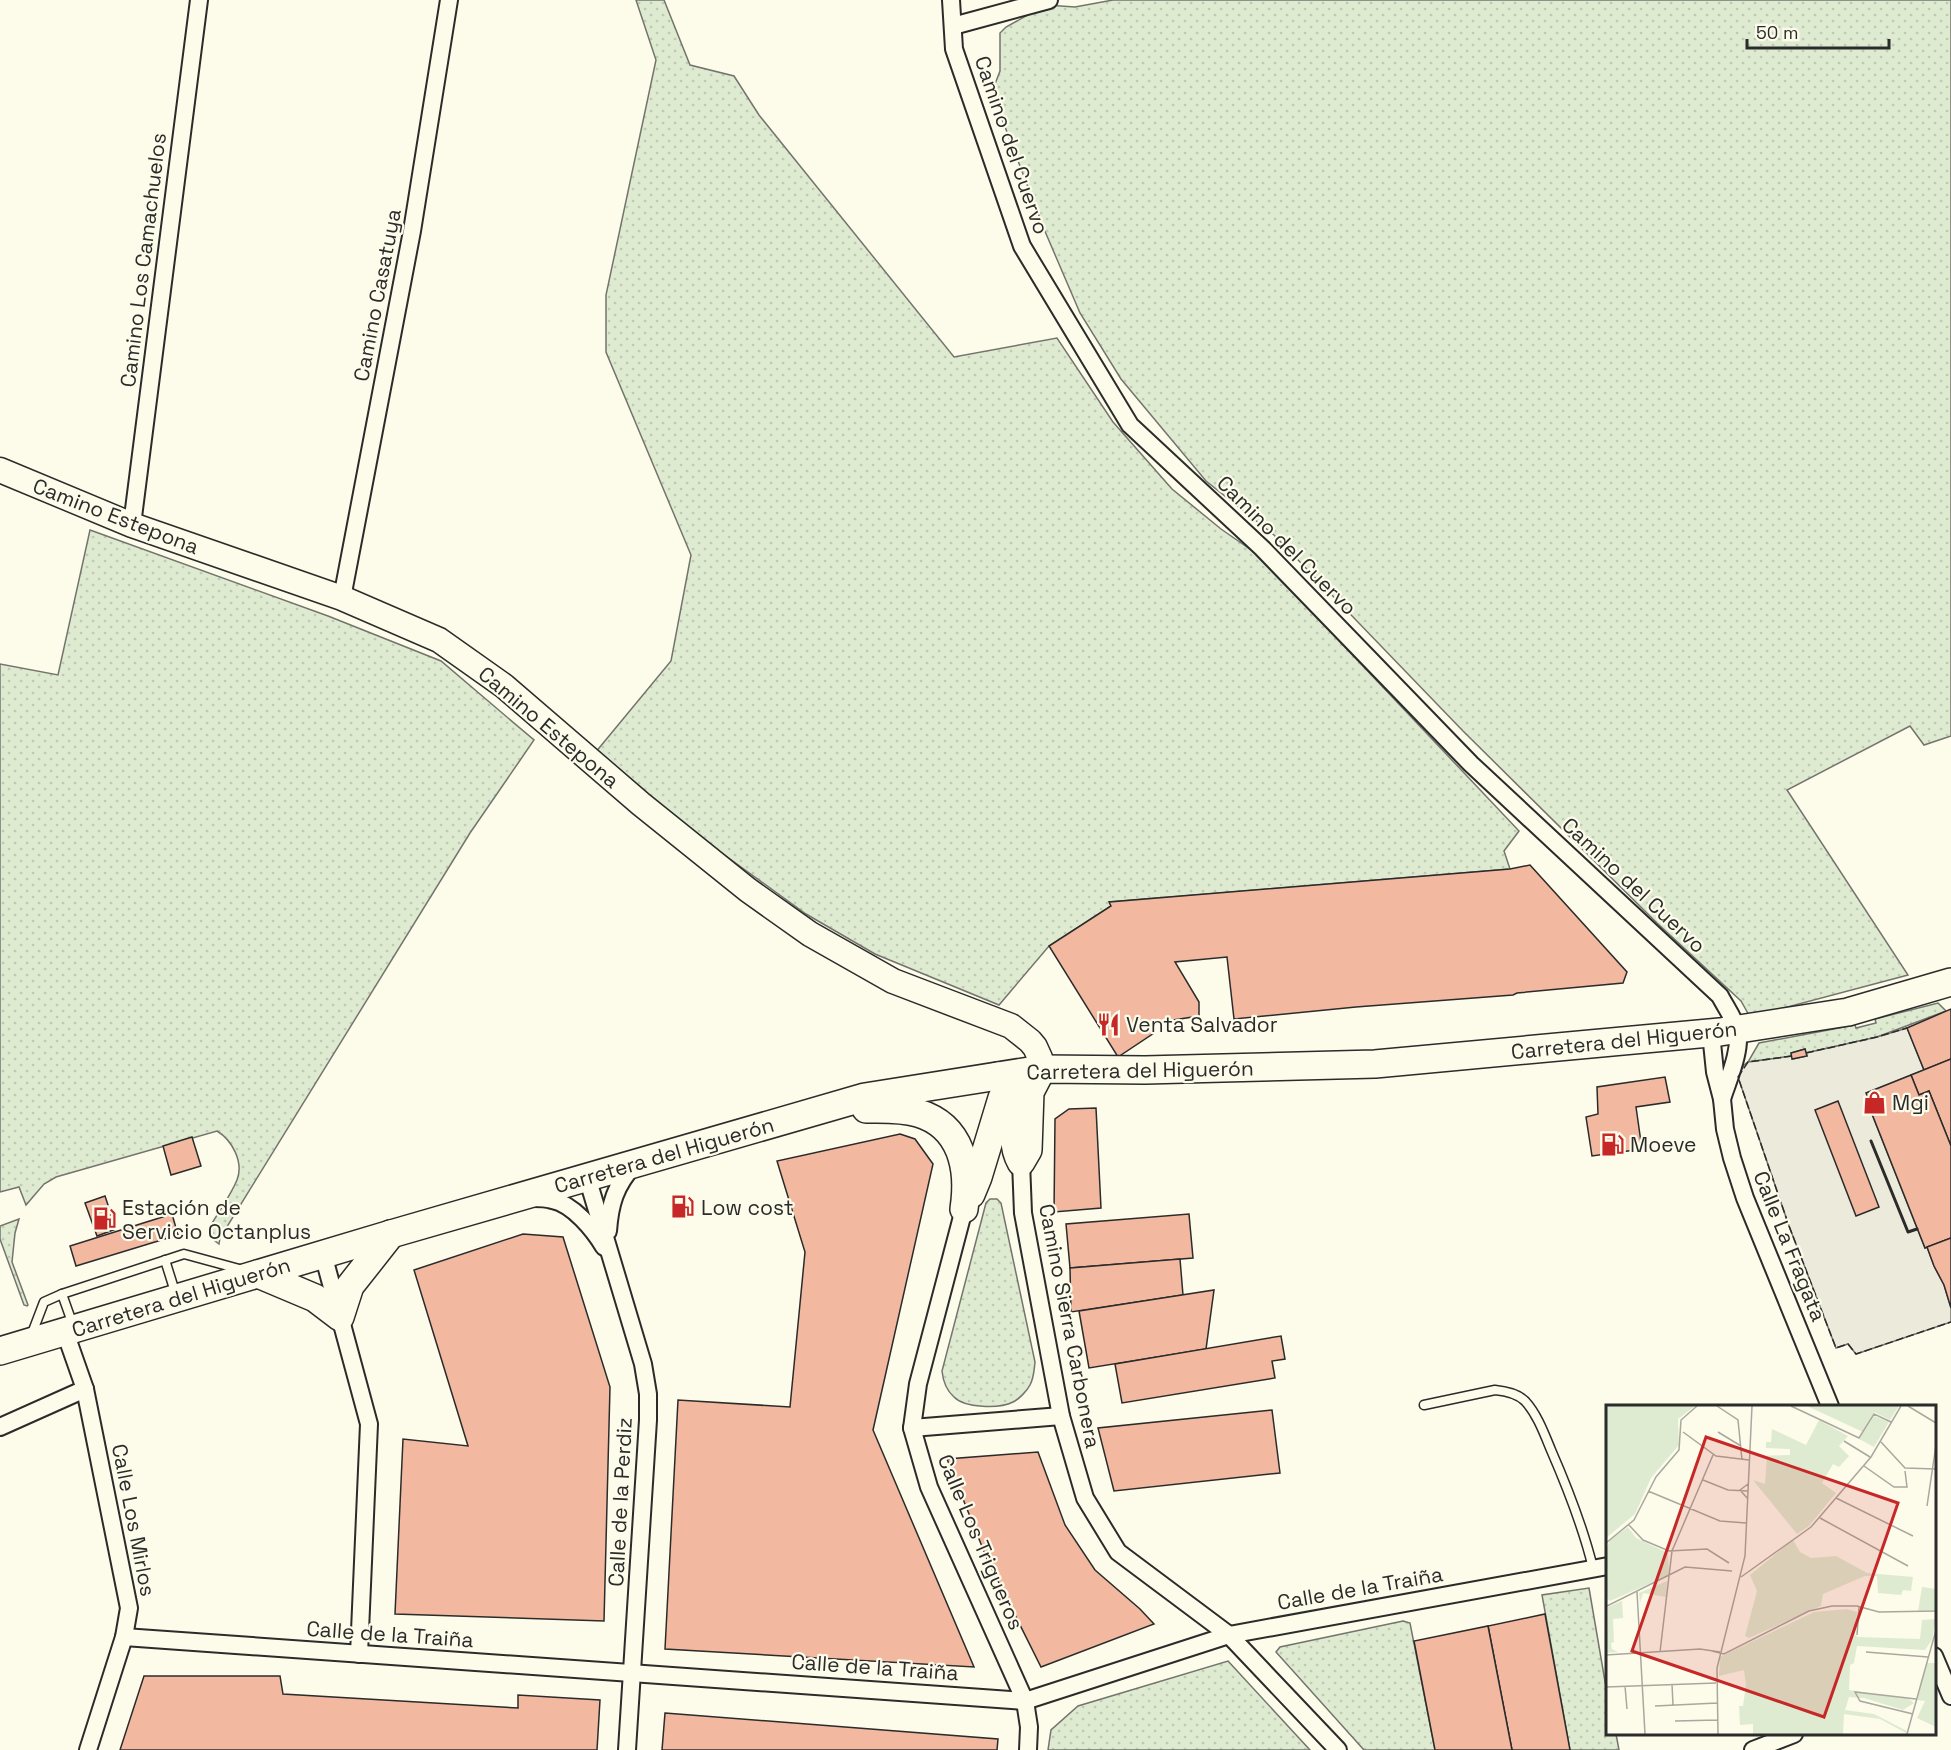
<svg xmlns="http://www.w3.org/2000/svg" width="1951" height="1750" font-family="'Space Grotesk',sans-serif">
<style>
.grass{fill:url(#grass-dots);stroke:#74746e;stroke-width:1.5}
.parking{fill:#eceadb;stroke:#74746e;stroke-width:1.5}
.building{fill:#f2b8a0;stroke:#2b2b2b;stroke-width:1.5}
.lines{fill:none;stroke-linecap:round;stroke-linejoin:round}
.service-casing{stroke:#2b2b2b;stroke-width:11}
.minor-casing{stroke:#2b2b2b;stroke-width:20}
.secondary-casing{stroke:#2b2b2b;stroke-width:27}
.primary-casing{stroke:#2b2b2b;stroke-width:30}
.service{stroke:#fdfbea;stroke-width:8}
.minor{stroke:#fdfbea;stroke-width:16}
.secondary{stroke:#fdfbea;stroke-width:24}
.primary{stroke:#fdfbea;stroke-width:27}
.fence{stroke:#2b2b2b;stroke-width:1.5;stroke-dasharray:8 3;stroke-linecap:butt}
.wall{stroke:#2b2b2b;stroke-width:3}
.labels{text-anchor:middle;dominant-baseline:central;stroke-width:4.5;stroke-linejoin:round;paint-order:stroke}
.street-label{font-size:21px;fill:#2b2b2b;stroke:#fdfbea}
.poi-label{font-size:21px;fill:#2b2b2b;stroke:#fdfbea;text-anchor:start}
.inset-road{fill:none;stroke:#a9a89e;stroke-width:1.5}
.view{fill:#c62828;fill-opacity:0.15;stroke:#c62828;stroke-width:3}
.inset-edge{fill:none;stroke:#2b2b2b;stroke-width:3}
</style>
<defs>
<pattern id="grass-dots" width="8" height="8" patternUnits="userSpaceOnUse" patternTransform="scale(1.5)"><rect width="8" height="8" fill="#deebd1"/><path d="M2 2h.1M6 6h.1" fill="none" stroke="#bfcab4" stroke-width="1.8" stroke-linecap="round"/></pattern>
</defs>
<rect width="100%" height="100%" fill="#fdfbea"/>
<g class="grass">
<path d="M636 0H664L690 65 734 76 759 115 954 357 1057 338 1113 422 1172 489 1221 529 1257 554 1519 831 1504 851 1510 869 1110 902 1111 906 1049 946 999 1005 875 954 806 914 658 807 595 753 671 661 691 555 606 352V295L656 60Z"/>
<path d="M1113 0H1951V736L1924 745 1910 726 1787 790 1908 975 1750 1017 1741 1001 1657 923 1463 731 1274 535 1206 481 1121 379 1080 313 1044 229 1002 119 995 84 1000 71V33L1006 27 1046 5 1075 7Z"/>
<path d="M90 530 328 616 441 661 534 740 470 833 220 1238 219 1244 211 1238 208 1230C217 1214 230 1197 237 1180 244 1162 232 1140 217 1131L56 1177 44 1184 26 1205 19 1187 0 1192V664L58 675Z"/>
<path d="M1938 1003 1946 1011 1877 1037 1806 1053 1805 1049 1791 1053 1792 1056 1748 1062 1759 1043 1855 1025 1856 1028 1876 1023 1875 1019Z"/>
<path d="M990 1199H997L1001 1203 1035 1362C1034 1370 1034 1378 1030 1385 1027 1391 1019 1399 1013 1402 999 1409 965 1408 954 1397 946 1390 943 1381 942 1371L986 1203Z"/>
<path d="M19 1219 15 1233 12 1262 28 1305 27 1306 24 1305 0 1239V1226Z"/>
<path d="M1589 1588 1607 1693 1608 1734H1616L1619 1750H1570L1542 1595Z"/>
<path d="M1403 1621 1410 1623 1435 1750H1364L1276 1652 1280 1647Z"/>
<path d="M1228 1661 1310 1750H1048L1051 1730 1078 1706Z"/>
</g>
<path class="parking" d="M1907 1028 1924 1070 1867 1093 1874 1113 1872 1114 1925 1248 1927 1247 1934 1266 1944 1285 1951 1308V1322L1856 1354 1848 1344 1836 1348 1789 1226 1738 1077 1744 1065 1748 1062 1792 1056 1793 1059 1807 1056 1806 1053 1877 1037Z"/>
<g class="building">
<path d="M1530 865 1627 972 1623 983 1517 993 1513 995 1356 1007 1234 1019 1227 957 1175 962 1199 1002V1016L1147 1024 1154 1033 1118 1057 1049 946 1111 906 1109 902 1510 869Z"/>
<path d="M1951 1009V1059L1924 1070 1907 1028Z"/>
<path d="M1805 1049 1807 1056 1792 1059 1791 1053Z"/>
<path d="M1951 1059V1146L1929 1091 1919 1095 1911 1075Z"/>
<path d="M1911 1075 1919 1095 1929 1091 1951 1146V1238L1925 1248 1872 1114 1874 1113 1866 1093Z"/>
<path d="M1665 1077 1670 1102 1636 1107 1642 1149 1592 1156 1586 1117 1598 1114 1597 1087Z"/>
<path d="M1838 1101 1879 1207 1856 1216 1815 1110Z"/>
<path d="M1096 1108 1101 1208 1054 1212 1055 1119 1069 1109Z"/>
<path d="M900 1134 915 1139 933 1164 873 1430 974 1667 665 1649 678 1400 790 1407 805 1252 777 1161Z"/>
<path d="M192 1137 201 1166 171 1175 163 1146Z"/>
<path d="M105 1196 116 1229 97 1236 85 1203Z"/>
<path d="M172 1214 178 1235 76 1266 70 1246Z"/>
<path d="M1189 1214 1193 1258 1070 1268 1066 1224Z"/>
<path d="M523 1234 563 1237 610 1387 604 1621 395 1614 403 1439 468 1446 414 1270Z"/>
<path d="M1951 1238V1308L1944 1285 1934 1266 1927 1247Z"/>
<path d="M1180 1259 1183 1295 1071 1312 1070 1268Z"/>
<path d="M1214 1290 1206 1349 1089 1368 1079 1311Z"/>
<path d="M1281 1336 1285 1359 1272 1361 1275 1378 1122 1403 1115 1364Z"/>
<path d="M1272 1410 1280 1473 1114 1491 1098 1428Z"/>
<path d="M1038 1452 1065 1525 1095 1570 1140 1609 1154 1624 1041 1667 987 1559 947 1459Z"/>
<path d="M1545 1614 1570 1750H1512L1488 1626Z"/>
<path d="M1488 1626 1512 1750H1435L1414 1641Z"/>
<path d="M144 1676H280L283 1694 518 1708V1695L600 1700 597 1750H120Z"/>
<path d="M665 1713 998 1739 997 1750H662Z"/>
</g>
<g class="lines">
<defs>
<g id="service">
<path d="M165 1260 176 1295"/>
<path d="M62 1294 73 1325"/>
<path d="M31 1336 44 1302 62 1294 184 1254 243 1270"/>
<path d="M1424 1405 1495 1390C1505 1391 1517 1393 1525 1401 1537 1414 1544 1433 1551 1450 1568 1489 1583 1527 1593 1568"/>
</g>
<g id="minor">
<path d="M951 0 954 49 1022 246 1130 425 1262 548 1471 764 1720 996C1725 1006 1734 1018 1737 1030 1742 1049 1728 1080 1722 1099"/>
<path d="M953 26 1049 0"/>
<path d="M132 525 199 0"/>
<path d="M342 598 412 231 449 0"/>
<path d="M1711 1033 1715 1072 1722 1099 1725 1129 1732 1158 1745 1198 1830 1406"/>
<path d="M1021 1162 1023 1213 1061 1416 1085 1498 1118 1552 1229 1635 1338 1750"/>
<path d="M587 1177 643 1364 648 1394V1420L627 1750"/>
<path d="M533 1198C539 1198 546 1198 552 1200 573 1204 594 1230 604 1247"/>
<path d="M964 1209 918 1384 912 1428 929 1487 1025 1701 1029 1727 1028 1750"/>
<path d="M608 1231C610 1204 615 1186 634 1165"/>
<path d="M323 1254 369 1424 359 1654"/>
<path d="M65 1332 85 1389 129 1608 124 1637 88 1750"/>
<path d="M0 1427 85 1389"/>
<path d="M912 1428 1061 1416"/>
<path d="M124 1637 1025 1701 1229 1635 1608 1566"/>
<path d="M1934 1656 1951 1696"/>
<path d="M1753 1750 1794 1734"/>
</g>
<path id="secondary" d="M0 470 132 525 342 598 439 640 504 686 641 804 748 890 810 934 893 981 1011 1026 1030 1041 1035 1047 1040 1058 1042 1069"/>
<g id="primary">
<path d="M998 1076C1027 1085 1015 1116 1015 1139 1015 1148 1017 1155 1021 1162L1028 1150 1030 1092 1042 1069"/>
<path d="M866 1109C883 1109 901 1108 918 1113 962 1126 970 1169 964 1209"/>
<path d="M971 1194 978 1177 1002 1098 1013 1079"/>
<path d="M258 1274 315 1298 340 1317 350 1286 391 1234"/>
<path d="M0 1351 391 1234 865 1097 1042 1069 1145 1070 1375 1064 1720 1032 1848 1012 1951 982"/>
</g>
</defs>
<use href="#service" class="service-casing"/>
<use href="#minor" class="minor-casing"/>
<use href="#secondary" class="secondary-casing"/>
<use href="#primary" class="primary-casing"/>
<use href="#service" class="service"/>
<use href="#minor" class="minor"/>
<use href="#secondary" class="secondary"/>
<use href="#primary" class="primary"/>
<g class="fence">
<path d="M1806 1053 1877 1037 1907 1028"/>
<path d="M1792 1056 1748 1062 1738 1077 1789 1226 1836 1348 1848 1344 1856 1354 1951 1322"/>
</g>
<path class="wall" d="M1871 1141 1908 1232 1917 1229"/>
</g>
<defs>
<symbol id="restaurant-bare" viewBox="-9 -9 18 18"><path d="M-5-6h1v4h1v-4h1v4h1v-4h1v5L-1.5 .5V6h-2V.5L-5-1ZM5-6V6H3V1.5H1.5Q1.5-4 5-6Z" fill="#c62828" stroke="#fdfbea" stroke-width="2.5" paint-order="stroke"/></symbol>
<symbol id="shop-bare" viewBox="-9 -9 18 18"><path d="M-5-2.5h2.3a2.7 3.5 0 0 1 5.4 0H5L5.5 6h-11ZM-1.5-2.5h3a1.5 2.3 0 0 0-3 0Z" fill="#c62828" stroke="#fdfbea" stroke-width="2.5" paint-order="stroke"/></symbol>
<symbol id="fuel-bare" viewBox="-9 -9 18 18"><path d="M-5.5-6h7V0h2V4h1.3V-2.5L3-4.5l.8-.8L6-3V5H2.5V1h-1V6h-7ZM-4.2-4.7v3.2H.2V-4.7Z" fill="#c62828" stroke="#fdfbea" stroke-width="2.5" paint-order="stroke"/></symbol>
</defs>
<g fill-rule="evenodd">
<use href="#restaurant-bare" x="1092" y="1008" width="33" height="33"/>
<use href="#shop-bare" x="1858" y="1086" width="33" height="33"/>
<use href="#fuel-bare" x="1596" y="1128" width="33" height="33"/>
<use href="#fuel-bare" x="666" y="1190" width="33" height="33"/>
<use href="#fuel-bare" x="88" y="1202" width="33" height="33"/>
</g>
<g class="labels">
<g class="street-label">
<text transform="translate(1012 145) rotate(71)">Camino del Cuervo</text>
<text transform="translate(143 260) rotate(-83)">Camino Los Camachuelos</text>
<text transform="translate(377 295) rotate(-79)">Camino Casatuya</text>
<text transform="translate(116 516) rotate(21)">Camino Estepona</text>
<text transform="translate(1287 545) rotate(45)">Camino del Cuervo</text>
<text transform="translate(549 727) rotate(40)">Camino Estepona</text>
<text transform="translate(1634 885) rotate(43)">Camino del Cuervo</text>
<text transform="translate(1624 1040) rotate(-6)">Carretera del Higuerón</text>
<text transform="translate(1140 1070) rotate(-1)">Carretera del Higuerón</text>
<text transform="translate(664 1155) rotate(-16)">Carretera del Higuerón</text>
<text transform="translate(1790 1246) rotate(68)">Calle La Fragata</text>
<text transform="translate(181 1297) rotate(-17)">Carretera del Higuerón</text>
<text transform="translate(1070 1326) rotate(79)">Camino Sierra Carbonera</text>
<text transform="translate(620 1502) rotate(-87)">Calle de la Perdiz</text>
<text transform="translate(134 1520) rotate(79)">Calle Los Mirlos</text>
<text transform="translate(981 1542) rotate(67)">Calle Los Trigueros</text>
<text transform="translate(1360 1588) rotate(-10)">Calle de la Traiña</text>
<text transform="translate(390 1634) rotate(4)">Calle de la Traiña</text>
<text transform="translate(875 1667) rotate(4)">Calle de la Traiña</text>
</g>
<g class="poi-label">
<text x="1126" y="1024">Venta Salvador</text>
<text x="1892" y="1102">Mgi</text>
<text x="1630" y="1144">Moeve</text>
<text x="122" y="1207">Estación de<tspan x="122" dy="24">Servicio Octanplus</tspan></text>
<text x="701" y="1207">Low cost</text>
</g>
</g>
<g transform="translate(1606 1405)">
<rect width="330" height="330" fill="#fdfbea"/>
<path d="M0 1H89L72 14 73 40 45 73 29 109 0 133ZM201 1H293L284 15 268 7 257 27ZM268 11 283 17 268 42 253 34ZM213 15 242 31 233 41 243 51 233 62 227 59 216 78 230 88 203 121 191 129 147 75 159 79 161 52 148 51 184 50V44L160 43V37H165L166 24 200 40ZM22 122 30 133 62 148 63 170 4 196 0 193V144L4 135ZM187 135 194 147 205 153 230 151 261 168 307 172 305 186 297 185 295 190 272 188 271 171H259L217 189 215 201 143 233 139 231 151 186 144 170ZM61 176 60 192 37 188 34 198 33 188ZM316 182 330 184V205L312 206ZM16 196 17 213 7 214 8 237 5 238 6 244 12 247 0 248 2 202ZM241 204 251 207 249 230 252 232 314 234 316 215 330 214 326 235 319 245 251 241 248 258 244 260 243 285 303 294 308 298 297 305 258 293 243 292 239 305 268 309 301 326 300 328 274 314 238 309 237 329H147V319L134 320 133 301H137L140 280 138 265 113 271 114 252 208 207ZM321 258H330V322L311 313 319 296 311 295Z" fill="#deebd1"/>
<path class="inset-road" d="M111 1 132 15 136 55M185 1 253 33 268 9 285 17M302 1 330 18M77 27 110 51 143 55M112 27 135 41M238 36 264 52M275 37 299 63 330 64M258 61 288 82H301L299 66M97 75 122 85 142 86M142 79 134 85 142 94M42 86 114 116 140 118M230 93 307 131M321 101 330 40M214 113 302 161M22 119 37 135 63 146 101 144 123 158M0 138 28 115 50 72 73 45 75 15 91 1M135 172 205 122 265 52 295 1M31 187 39 329M1 201 79 162 126 166M0 227V200M251 230 253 202M106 246 118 249 203 206 226 201H251L273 207 330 206M54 247 66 146 107 50M260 247 322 252M0 250 94 244 114 247M66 279 67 300M19 281 21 304M0 282 110 278M49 301 111 298M307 309 254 296 249 287 310 294M69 316 112 315M112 329 111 263 139 151 146 1M301 329 330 225"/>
<path class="view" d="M100 32 292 98 218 312 26 246Z"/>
<rect width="330" height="330" class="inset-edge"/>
</g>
<path d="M1747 39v9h142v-9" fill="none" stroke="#2b2b2b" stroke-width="3"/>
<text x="1756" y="39" font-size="18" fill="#2b2b2b" stroke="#fdfbea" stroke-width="4.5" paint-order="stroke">50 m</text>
</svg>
